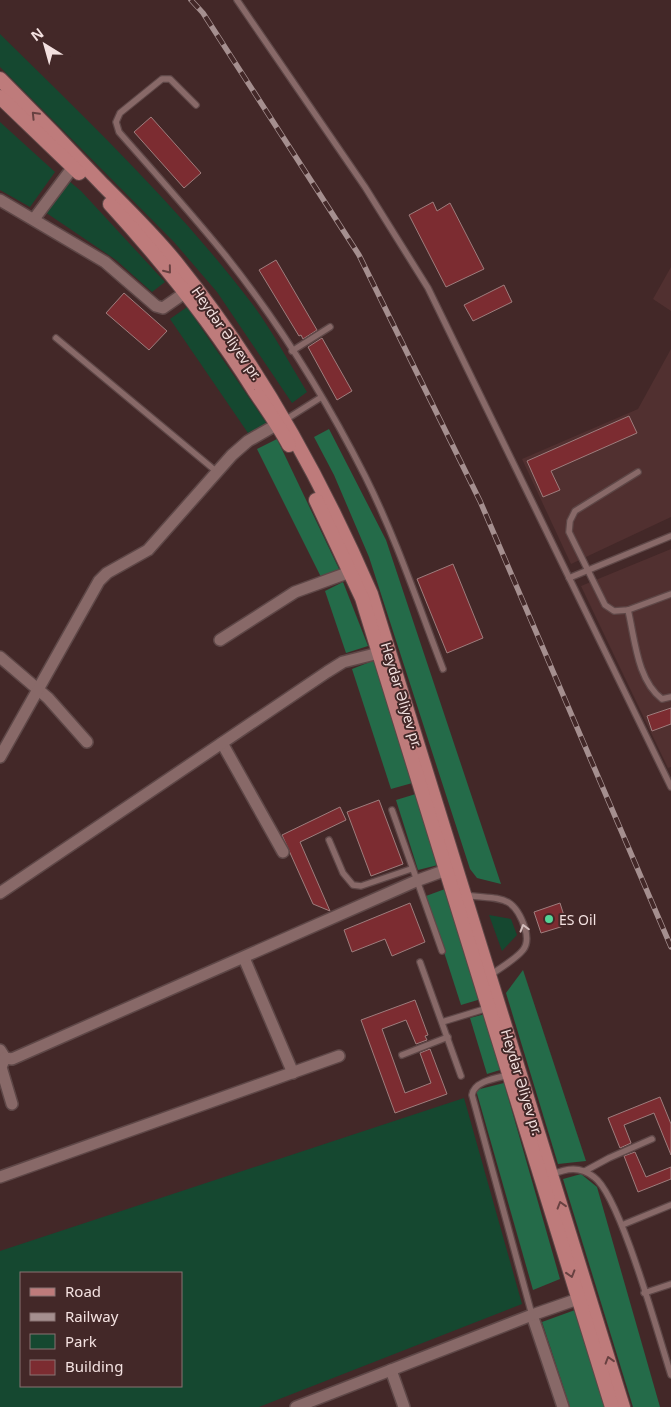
<svg xmlns="http://www.w3.org/2000/svg" width="671" height="1407" font-family="'Noto Sans',sans-serif">
<style>
.built{fill:#513030}
.green{fill:#154830;fill-rule:evenodd}
.forest{fill:#246b49}
.building{fill:#7c2c31;stroke:#9e7d7d}
.lines{fill:none;stroke-linecap:round;stroke-linejoin:round}
.service-casing{stroke:#5e4747;stroke-width:8}
.minor-casing{stroke:#5e4747;stroke-width:14}
.primary-casing{stroke:#5e4747;stroke-width:16}
.service{stroke:#886968;stroke-width:5.5}
.minor{stroke:#886968;stroke-width:11}
.primary{stroke:#be7b7b;stroke-width:14}
.rail-casing{stroke:#a58f8f;stroke-width:5.5}
.rail{stroke:#432828;stroke-width:4;stroke-dasharray:11;stroke-linecap:butt}
.oneway{stroke:#684141}
.oneway2{stroke:#d3bdbc}
.poi-dot{fill:#54d396;stroke:#432828;stroke-width:2}
.labels{text-anchor:middle;dominant-baseline:central;stroke-width:4;stroke-linejoin:round;paint-order:stroke}
.street-label{font-size:14px;fill:#f3e1e0;stroke:#432828}
.poi-label{font-size:14px;fill:#f3e1e0;stroke:#432828;text-anchor:start}
</style>
<rect width="100%" height="100%" fill="#432828"/>
<g class="built">
<path d="M671 267V311L653 299Z"/>
<path d="M671 349V517L571 564 522 459 638 409Z"/>
<path d="M671 549V767L668 768 581 586Z"/>
</g>
<g class="green">
<path d="M0 34C88 121 178 206 253 305 273 332 289 363 307 392L292 403 217 292 174 242 0 67Z"/>
<path d="M0 122 55 172 30 207 0 190Z"/>
<path d="M69 181 81 191 165 282 152 292 116 260 45 212Z"/>
<path d="M187 307 267 424 248 433 170 319Z"/>
<path d="M489 915 511 919 517 935 502 951Z"/>
<path d="M464 1098 522 1304 259 1407H0V1251ZM21 1273H181V1386H21Z"/>
</g>
<g class="forest">
<path d="M329 429 386 540 501 884 477 878 470 869 369 557 334 475 314 437Z"/>
<path d="M277 439 340 571 321 577 257 449Z"/>
<path d="M343 582 368 646 346 653 325 591Z"/>
<path d="M375 660 416 782 391 789 352 669Z"/>
<path d="M419 793 442 864 418 870 396 800Z"/>
<path d="M445 889 481 999 461 1005 426 896Z"/>
<path d="M523 970 586 1161 558 1164 506 993Z"/>
<path d="M485 1014 500 1070 487 1074 470 1018Z"/>
<path d="M504 1083 560 1279 533 1290 476 1090Z"/>
<path d="M581 1174 597 1187 660 1407H633L563 1179Z"/>
<path d="M575 1310 605 1407H570L542 1322Z"/>
</g>
<g class="building">
<path d="M151 117 201 173 184 188 134 132Z"/>
<path d="M433 202 437 211 450 203 484 269 446 287 409 215Z"/>
<path d="M276 260 317 330 303 339 301 335 299 336 259 270Z"/>
<path d="M504 285 512 302 473 321 464 305Z"/>
<path d="M124 293 167 331 149 350 106 313Z"/>
<path d="M322 338 352 391 337 400 308 347Z"/>
<path d="M629 416 637 433 551 471 560 490 543 497 527 461Z"/>
<path d="M453 564 483 638 447 653 417 579Z"/>
<path d="M671 708V724L652 731 647 716Z"/>
<path d="M379 800 403 864 371 876 347 812Z"/>
<path d="M340 807 346 820 300 842 330 911 313 904 282 835Z"/>
<path d="M410 903 425 942 392 956 385 939 352 952 344 930Z"/>
<path d="M560 903 567 925 541 933 534 912Z"/>
<path d="M415 1000 428 1035 425 1036 427 1040 416 1044 406 1020 382 1029 405 1093 431 1083 420 1053 430 1049 447 1094 395 1113 361 1020Z"/>
<path d="M660 1097 671 1124V1155L654 1113 624 1125 631 1143 620 1148 608 1118Z"/>
<path d="M635 1152 646 1177 671 1167V1179L638 1192 624 1156Z"/>
</g>
<g class="lines">
<defs>
<g id="service">
<path d="M237 0 365 187 428 288 671 787"/>
<path d="M196 105 170 79H162L120 113 116 122 119 132C155 173 191 213 225 255 279 323 326 399 365 476 396 538 418 604 443 669"/>
<path d="M56 338 217 472"/>
<path d="M292 351 330 327"/>
<path d="M285 420 320 398"/>
<path d="M638 472 575 511 570 521 569 532 605 605 614 611 628 610 671 594"/>
<path d="M569 578 671 536"/>
<path d="M628 610C635 639 637 680 662 699L671 697"/>
<path d="M392 810 442 951"/>
<path d="M329 840 343 873 353 885 361 886 411 869"/>
<path d="M464 895C498 900 513 892 525 928 527 935 528 944 523 950 515 960 500 968 489 976"/>
<path d="M420 962 461 1076"/>
<path d="M442 1022 488 1008"/>
<path d="M402 1055 448 1037"/>
<path d="M509 1075C497 1078 474 1081 472 1095L532 1315"/>
<path d="M585 1171 609 1158 652 1139"/>
<path d="M551 1175C567 1168 580 1166 594 1177 620 1195 659 1338 671 1375"/>
<path d="M622 1225 671 1205"/>
<path d="M644 1293 671 1284"/>
</g>
<g id="minor">
<path d="M0 200 105 262 156 306 163 308 186 292"/>
<path d="M34 219 73 167"/>
<path d="M220 640 295 592 350 572"/>
<path d="M0 657 48 698 87 742"/>
<path d="M222 743 283 852"/>
<path d="M0 757 99 581 107 573 148 550 232 455 248 441 276 425"/>
<path d="M0 893 327 672 343 662 379 653"/>
<path d="M244 958 293 1073"/>
<path d="M0 1050 5 1058 12 1059 416 881 446 870"/>
<path d="M5 1058 1 1067 12 1104"/>
<path d="M0 1177 339 1056"/>
<path d="M532 1315 563 1407"/>
<path d="M391 1370 404 1407"/>
<path d="M296 1407 532 1315 578 1299"/>
</g>
<g id="primary">
<path d="M0 79C35 114 69 149 103 185 129 211 155 236 178 265 259 366 320 476 371 594L623 1407"/>
<path d="M0 97 79 173"/>
<path d="M110 204C163 262 212 323 254 390 266 408 279 426 289 445"/>
<path d="M316 500 362 598 612 1407"/>
</g>
</defs>
<use href="#service" class="service-casing"/>
<use href="#minor" class="minor-casing"/>
<use href="#primary" class="primary-casing"/>
<use href="#service" class="service"/>
<use href="#minor" class="minor"/>
<use href="#primary" class="primary"/>
<defs>
<path id="rail" d="M191 0 203 13 359 255 480 501 671 947"/>
</defs>
<use href="#rail" class="rail-casing"/>
<use href="#rail" class="rail"/>
</g>
<defs><path id="oneway-chevron" d="M-2-3.5L2.5 0L-2 3.5" fill="none" stroke-width="1.6" stroke-linecap="round" stroke-linejoin="round" transform="scale(1.25)"/></defs>
<g class="oneway">
<use href="#oneway-chevron" transform="translate(35 115) rotate(-134)"/>
<use href="#oneway-chevron" transform="translate(168 270) rotate(51)"/>
<use href="#oneway-chevron" transform="translate(561 1205) rotate(-107)"/>
<use href="#oneway-chevron" transform="translate(571 1274) rotate(73)"/>
<use href="#oneway-chevron" transform="translate(609 1360) rotate(-107)"/>
</g>
<use class="oneway2" href="#oneway-chevron" transform="translate(524 928) rotate(-106)"/>
<circle class="poi-dot" cx="549" cy="919" r="5"/>
<g class="labels">
<g class="street-label">
<text transform="translate(227 333) rotate(55)">Heydər Əliyev pr.</text>
<text transform="translate(402 695) rotate(73)">Heydər Əliyev pr.</text>
<text transform="translate(522 1082) rotate(73)">Heydər Əliyev pr.</text>
</g>
<g class="poi-label">
<text x="559" y="919">ES Oil</text>
</g>
</g>
<rect x="20" y="1272" width="162" height="115" fill="#432828" stroke="#897272"/>
<rect x="30" y="1288" width="25" height="8" fill="#be7b7b" stroke="#897272"/>
<text x="65" y="1297" font-size="15" fill="#f3e1e0">Road</text>
<rect x="30" y="1313" width="25" height="8" fill="#a58f8f" stroke="#897272"/>
<text x="65" y="1322" font-size="15" fill="#f3e1e0">Railway</text>
<rect x="30" y="1334" width="25" height="15" fill="#154830" stroke="#897272"/>
<text x="65" y="1347" font-size="15" fill="#f3e1e0">Park</text>
<rect x="30" y="1360" width="25" height="15" fill="#7c2c31" stroke="#897272"/>
<text x="65" y="1372" font-size="15" fill="#f3e1e0">Building</text>
<g transform="translate(45 45) rotate(323)" stroke="#432828" stroke-width="4" paint-order="stroke">
<path d="M0-4L9 19L0 12L-9 19Z" fill="#f3e1e0"/>
<text y="-8" font-size="14" font-weight="bold" text-anchor="middle" fill="#f3e1e0">N</text>
</g>
</svg>
